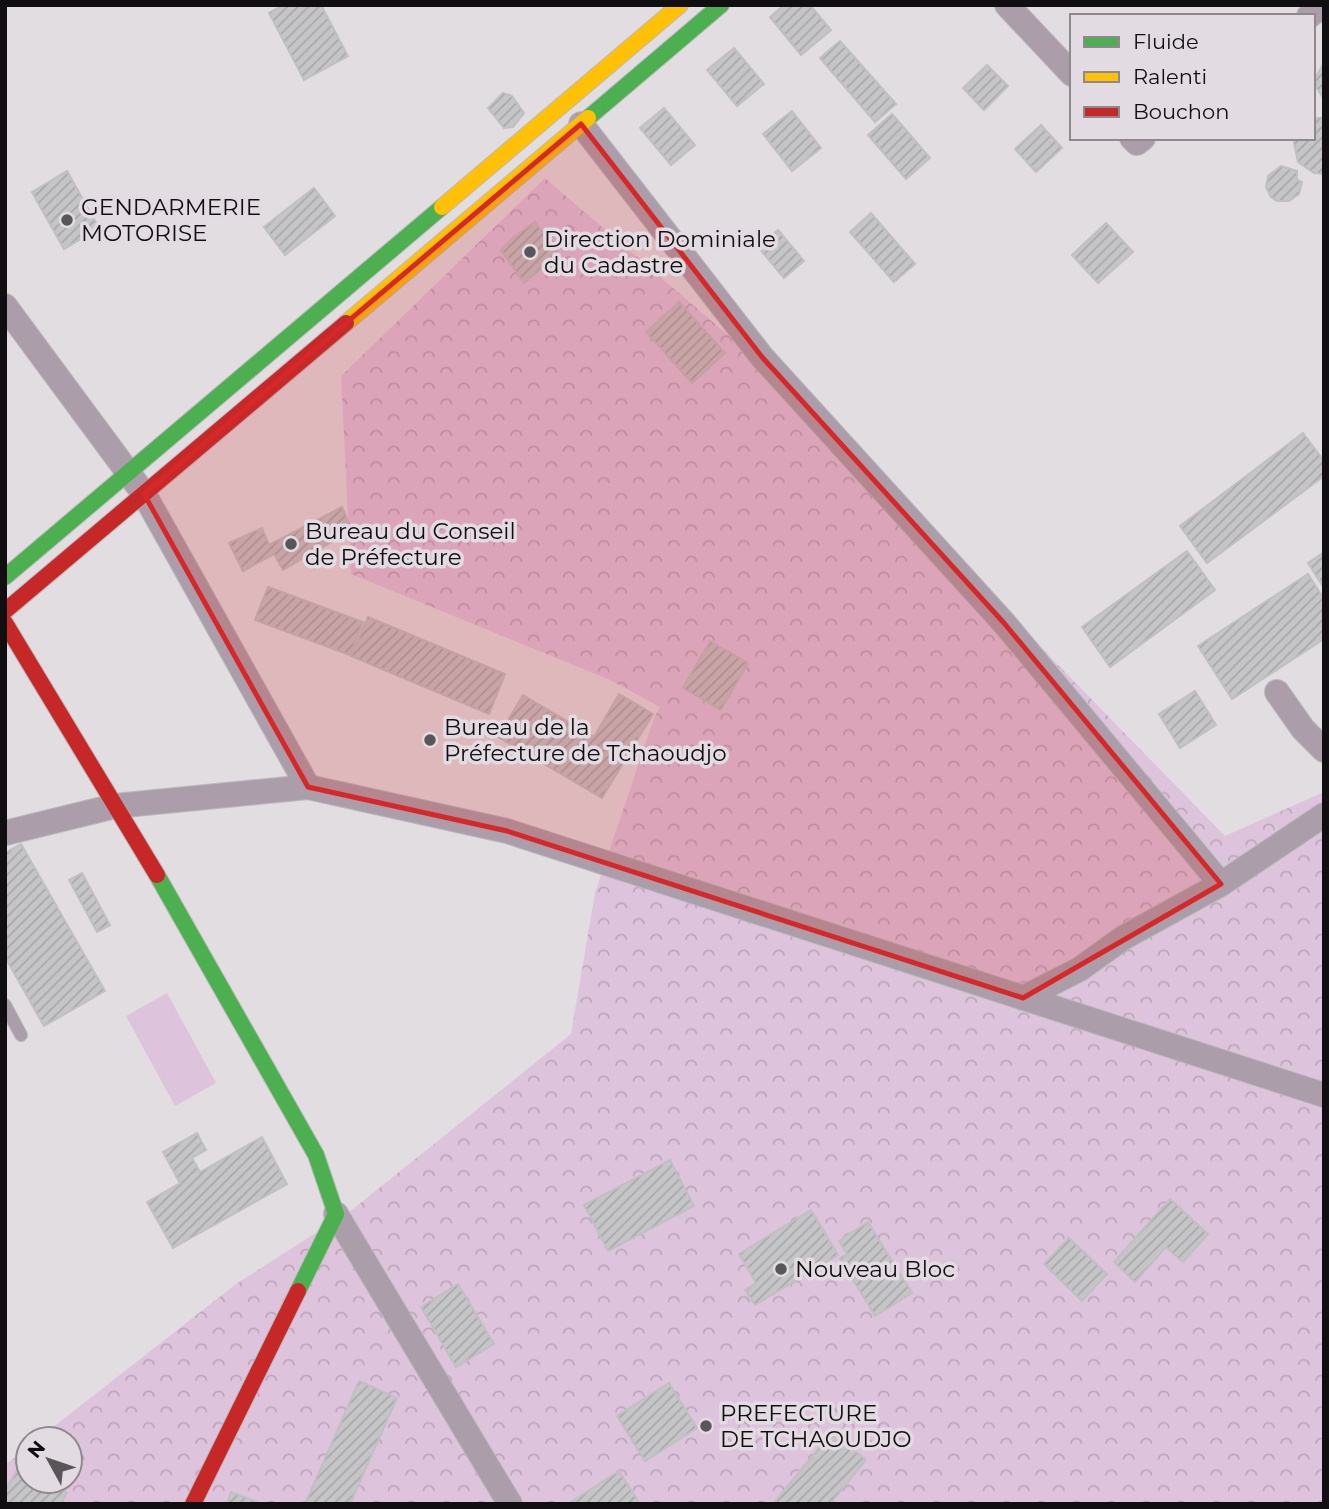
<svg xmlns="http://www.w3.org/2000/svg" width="1329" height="1509" font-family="Montserrat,sans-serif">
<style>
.grass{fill:#dec3dc}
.forest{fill:url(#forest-crowns)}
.building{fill:url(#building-hatch);stroke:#c0c0c2;stroke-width:2}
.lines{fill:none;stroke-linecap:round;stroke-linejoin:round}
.lane-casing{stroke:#bbb9bb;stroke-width:14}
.street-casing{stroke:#bbb9bb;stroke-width:26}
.fast-casing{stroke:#bbb9bb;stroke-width:18}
.slow-casing{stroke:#bbb9bb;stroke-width:18}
.jam-casing{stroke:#bbb9bb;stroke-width:18}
.lane{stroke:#ab9eaa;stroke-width:12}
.street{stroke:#ab9eaa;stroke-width:24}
.fast{stroke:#4caf50;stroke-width:16}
.slow{stroke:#ffc107;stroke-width:16}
.jam{stroke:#c62828;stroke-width:16}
.marked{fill:#d62828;fill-opacity:0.2;stroke:#d62828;stroke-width:5;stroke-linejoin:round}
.poi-dot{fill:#595659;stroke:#e3dbe2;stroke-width:2.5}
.labels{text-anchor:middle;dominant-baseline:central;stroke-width:7;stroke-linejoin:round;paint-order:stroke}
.poi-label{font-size:23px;fill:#100e10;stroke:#e3dbe2;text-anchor:start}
</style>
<defs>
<pattern id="forest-crowns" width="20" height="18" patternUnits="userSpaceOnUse" patternTransform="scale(1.75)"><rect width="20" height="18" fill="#dec3dc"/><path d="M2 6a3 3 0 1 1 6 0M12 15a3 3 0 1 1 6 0" fill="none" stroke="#bda6bc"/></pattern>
<pattern id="building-hatch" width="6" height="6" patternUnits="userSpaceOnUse" patternTransform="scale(1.75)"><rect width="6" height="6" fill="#c5c4c6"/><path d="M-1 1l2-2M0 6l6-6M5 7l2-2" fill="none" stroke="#a8a7a9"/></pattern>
</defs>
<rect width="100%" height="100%" fill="#e1dde1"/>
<path class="grass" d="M167 993 216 1083 175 1106 126 1016Z"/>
<path class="forest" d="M545 178 778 378 1225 836 1324 792V1504H5V1465L28 1447V1481H70V1439H38L236 1284 353 1209 571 1034 595 893 654 718 660 707 610 680 351 574 341 376Z"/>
<g class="building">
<path d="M283 5H321L348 56 304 80 269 13Z"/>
<path d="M784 5H810L831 30 801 55 770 17Z"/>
<path d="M840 41 896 104 875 122 820 58Z"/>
<path d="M734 48 764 84 737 106 707 70Z"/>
<path d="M1324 63V99L1316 87 1315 78Z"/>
<path d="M987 65 1008 86 984 110 963 88Z"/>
<path d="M503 93 512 96 524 113 513 127 504 128 488 108Z"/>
<path d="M664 108 695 145 671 165 640 128Z"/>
<path d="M792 111 821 148 792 171 763 134Z"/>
<path d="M892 114 930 158 906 179 868 135Z"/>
<path d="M1324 117V174L1314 173 1298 162 1294 143 1295 138H1313V119Z"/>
<path d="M1041 125 1062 148 1036 172 1015 149Z"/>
<path d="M1281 166 1297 171V180L1302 182 1299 194 1289 201H1277L1271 197 1266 187 1268 176Z"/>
<path d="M67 171 99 228 64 249 32 192Z"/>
<path d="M314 188 335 216 285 255 264 227Z"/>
<path d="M871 213 915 264 894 282 850 232Z"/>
<path d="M535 222 559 254 524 283 501 250 514 237Z"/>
<path d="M1106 223 1133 252 1098 283 1072 255Z"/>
<path d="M778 230 804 261 784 278 758 247Z"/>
<path d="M679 302 725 353 692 383 646 332Z"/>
<path d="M1303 433 1324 461V476L1207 563 1180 526Z"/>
<path d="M342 507 352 530 283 570 274 554 243 571 229 543 262 528 269 545Z"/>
<path d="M1187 551 1215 590 1110 667 1082 627Z"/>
<path d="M1324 552V588L1308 563Z"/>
<path d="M1308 574 1324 599V639L1232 699 1198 646Z"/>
<path d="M268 587 363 622 350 655 255 620Z"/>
<path d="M368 617 505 674 489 714 351 656Z"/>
<path d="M710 641 748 663 721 710 683 688Z"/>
<path d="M1195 691 1216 725 1180 748 1159 714Z"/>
<path d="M619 694 653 714 602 798 498 737 523 695 594 737Z"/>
<path d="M21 844 105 991 44 1026 5 957V853Z"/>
<path d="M82 873 110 925 97 932 69 880Z"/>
<path d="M197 1133 206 1150 192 1158 200 1172 262 1137 287 1184 173 1248 147 1202 180 1183 163 1152Z"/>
<path d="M670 1160 694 1206 608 1251 584 1205Z"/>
<path d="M1170 1199 1208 1234 1183 1262 1166 1247 1135 1282 1114 1262Z"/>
<path d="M811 1210 838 1255 755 1305 745 1290 756 1283 739 1254Z"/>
<path d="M868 1222 912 1293 875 1316 840 1258 847 1254 839 1241Z"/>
<path d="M1069 1238 1107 1274 1082 1301 1044 1264Z"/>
<path d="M458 1284 494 1344 456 1367 421 1307Z"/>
<path d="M359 1381 397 1398 350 1504H305Z"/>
<path d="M669 1383 697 1428 645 1461 617 1416Z"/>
<path d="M832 1432 866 1460 830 1504H773Z"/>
<path d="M20 1465 28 1470V1481H47L67 1493 60 1504H5V1491Z"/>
<path d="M619 1471 640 1504H568Z"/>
<path d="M231 1492 262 1504H227Z"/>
</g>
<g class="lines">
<defs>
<path id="lane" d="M5 1005 21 1035"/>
<g id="street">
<path d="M1007 5 1072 74"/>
<path d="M1309 16 1323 5"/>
<path d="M581 124 762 357 1004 623 1221 884"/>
<path d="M1132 138 1137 143 1143 138"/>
<path d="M5 306 144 494 308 787 507 831 1324 1095"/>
<path d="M1277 692 1303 729 1324 750"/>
<path d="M5 833 115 806 308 787"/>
<path d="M1023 998 1080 969 1123 938 1221 884 1324 815"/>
<path d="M336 1214 510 1504"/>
</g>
<g id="fast">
<path d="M588 118 721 5"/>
<path d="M5 577 442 207"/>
<path d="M157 875 316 1155 336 1214 298 1291"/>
</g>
<g id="slow">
<path d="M442 207 680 5"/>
<path d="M346 323 588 118"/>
</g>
<g id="jam">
<path d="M5 611 346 323"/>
<path d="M5 623 157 875"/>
<path d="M193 1504 298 1291"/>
</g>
</defs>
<use href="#lane" class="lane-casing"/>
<use href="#street" class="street-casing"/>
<use href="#fast" class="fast-casing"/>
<use href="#slow" class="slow-casing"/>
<use href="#jam" class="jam-casing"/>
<use href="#lane" class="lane"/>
<use href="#street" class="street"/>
<use href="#fast" class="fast"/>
<use href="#slow" class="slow"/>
<use href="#jam" class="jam"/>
</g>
<path class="marked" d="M581 124 762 357 1004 623 1221 884 1023 998 507 831 308 787 144 494Z"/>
<g class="poi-dot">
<circle cx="67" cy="220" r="7"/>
<circle cx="530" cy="252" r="7"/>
<circle cx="291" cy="544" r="7"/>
<circle cx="430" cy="740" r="7"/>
<circle cx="781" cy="1269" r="7"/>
<circle cx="706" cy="1426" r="7"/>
</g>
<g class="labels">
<g class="poi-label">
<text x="81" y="207">GENDARMERIE<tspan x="81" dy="26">MOTORISE</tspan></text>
<text x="544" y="239">Direction Dominiale<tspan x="544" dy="26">du Cadastre</tspan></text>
<text x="305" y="531">Bureau du Conseil<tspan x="305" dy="26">de Préfecture</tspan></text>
<text x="444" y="727">Bureau de la<tspan x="444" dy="26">Préfecture de Tchaoudjo</tspan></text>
<text x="795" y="1269">Nouveau Bloc</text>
<text x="720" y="1413">PREFECTURE<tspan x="720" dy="26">DE TCHAOUDJO</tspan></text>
</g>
</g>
<rect width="1329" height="1509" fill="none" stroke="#100e10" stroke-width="14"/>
<rect x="1070" y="14" width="245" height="126" fill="#e3dbe2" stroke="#8f898e" stroke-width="2"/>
<rect x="1084" y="37" width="35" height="10" fill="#4caf50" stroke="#8f898e" stroke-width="2"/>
<text x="1133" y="49" font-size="21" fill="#100e10">Fluide</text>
<rect x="1084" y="72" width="35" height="10" fill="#ffc107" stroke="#8f898e" stroke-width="2"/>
<text x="1133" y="84" font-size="21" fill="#100e10">Ralenti</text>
<rect x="1084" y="107" width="35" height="10" fill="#c62828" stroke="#8f898e" stroke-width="2"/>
<text x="1133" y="119" font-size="21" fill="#100e10">Bouchon</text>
<g transform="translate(49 1460) rotate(310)"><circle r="33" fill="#e3dbe2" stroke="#8f898e" stroke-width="2"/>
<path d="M0-5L12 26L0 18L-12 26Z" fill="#595659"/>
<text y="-10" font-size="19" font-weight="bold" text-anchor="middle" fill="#100e10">N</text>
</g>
</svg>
